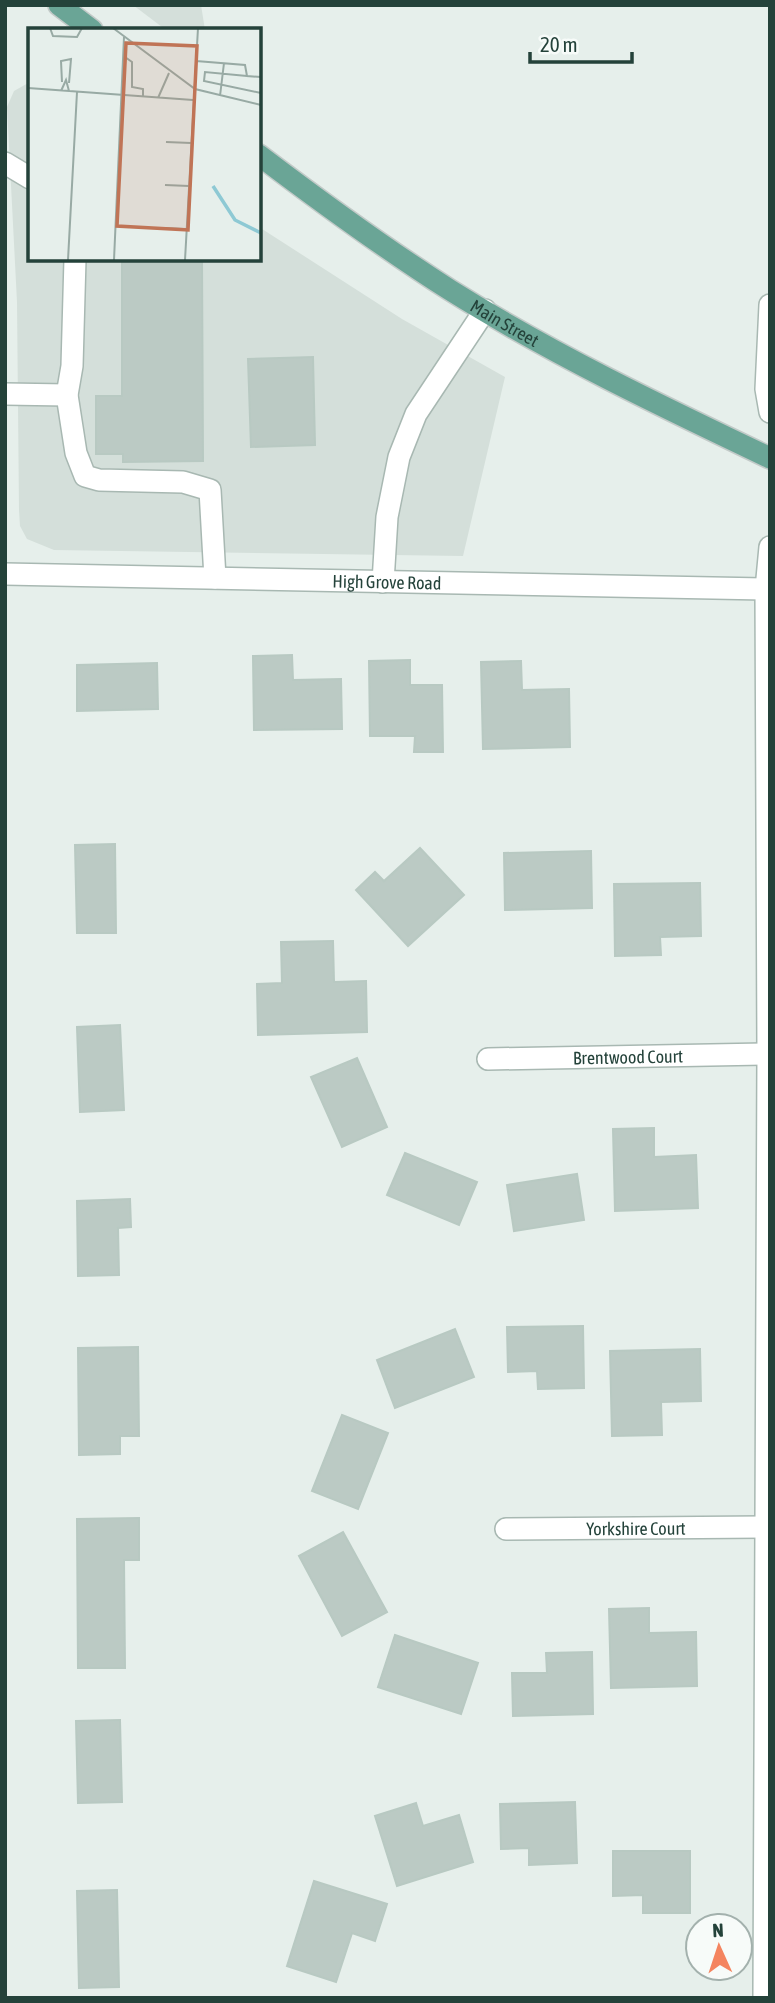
<svg xmlns="http://www.w3.org/2000/svg" width="775" height="2003" font-family="'Asap Condensed',sans-serif">
<style>
.built{fill:#d4dfda}
.building{fill:#bbcac4;stroke:#b8c9c2;stroke-width:2}
.lines{fill:none;stroke-linecap:round;stroke-linejoin:round}
.minor-casing{stroke:#a8b8b2;stroke-width:24}
.major-casing{stroke:#c2cac8;stroke-width:24}
.minor{stroke:#fff;stroke-width:21}
.major{stroke:#6aa596;stroke-width:21}
.labels{text-anchor:middle;dominant-baseline:central;stroke-width:7;stroke-linejoin:round;paint-order:stroke}
.street-label{font-size:18px;fill:#24423a;stroke:#f7fbf9}
.inset-river{fill:none;stroke:#8ec9d4;stroke-width:3.5}
.inset-road{fill:none;stroke:#98aaa4;stroke-width:2}
.view{fill:#c07456;fill-opacity:0.15;stroke:#c07456;stroke-width:3.5}
.inset-edge{fill:none;stroke:#24423a;stroke-width:3.5}
</style>
<rect width="100%" height="100%" fill="#e6efeb"/>
<g class="built">
<path d="M133 5H201L205 30H166Z"/>
<path d="M30 82V259H259V227L402 319 505 377 463 556 54 550 27 539 20 526 19 510 17 302 7 107 14 91Z"/>
</g>
<g class="building">
<path d="M122 259H202L203 461 123 462V454H96V396H122Z"/>
<path d="M313 357 315 445 251 447 248 359Z"/>
<path d="M292 655 293 680 341 679 342 729 254 730 253 656Z"/>
<path d="M410 660V685H442L443 752H414L415 736H370L369 661Z"/>
<path d="M521 661 522 690 569 689 570 747 483 749 481 662Z"/>
<path d="M157 663 158 709 77 711V665Z"/>
<path d="M115 844 116 933H77L75 845Z"/>
<path d="M420 848 464 895 408 946 356 890 375 872 384 881Z"/>
<path d="M591 851 592 908 505 910 504 853Z"/>
<path d="M700 883 701 936 660 937 661 955 615 956 614 884Z"/>
<path d="M333 941 334 982 366 981 367 1032 258 1035 257 984 282 983 281 942Z"/>
<path d="M120 1025 124 1110 80 1112 77 1027Z"/>
<path d="M357 1058 387 1127 342 1147 311 1077Z"/>
<path d="M654 1128V1157L696 1155 698 1208 615 1211 613 1129Z"/>
<path d="M405 1153 477 1182 459 1225 387 1195Z"/>
<path d="M577 1174 584 1220 514 1231 507 1185Z"/>
<path d="M130 1199 131 1227 118 1228 119 1275 78 1276 77 1201Z"/>
<path d="M583 1326 584 1388 538 1389 537 1371 508 1372 507 1327Z"/>
<path d="M455 1329 474 1377 395 1408 377 1360Z"/>
<path d="M138 1347 139 1436H120V1454L79 1455 78 1348Z"/>
<path d="M700 1349 701 1401 661 1402 662 1435 612 1436 610 1351Z"/>
<path d="M342 1415 388 1433 358 1509 312 1491Z"/>
<path d="M139 1518V1560H124L125 1668H78L77 1519Z"/>
<path d="M343 1532 387 1612 342 1636 299 1556Z"/>
<path d="M649 1608V1633L696 1632 697 1686 611 1688 609 1609Z"/>
<path d="M395 1635 478 1663 461 1714 378 1687Z"/>
<path d="M592 1652 593 1714 513 1716 512 1673H547L546 1653Z"/>
<path d="M120 1720 122 1802 78 1803 76 1721Z"/>
<path d="M575 1802 577 1863 529 1865V1848L501 1849 500 1804Z"/>
<path d="M416 1803 423 1826 459 1815 473 1862 397 1886 375 1816Z"/>
<path d="M613 1851H690V1913H643V1895L613 1896Z"/>
<path d="M314 1881 387 1904 375 1941 352 1933 336 1982 287 1966Z"/>
<path d="M117 1890 119 1987 79 1988 77 1891Z"/>
</g>
<g class="lines">
<defs>
<g id="minor">
<path d="M5 163 30 178"/>
<path d="M75 259 72 366 67 395 76 453 85 476 99 480 183 482 210 490 215 578"/>
<path d="M770 305 766 389 770 412"/>
<path d="M5 394 67 395"/>
<path id="s1" d="M5 574 766 589"/>
<path d="M383 582 387 517 399 457 416 414 485 310"/>
<path id="s2" d="M488 1059 768 1054"/>
<path id="s3" d="M506 1529 766 1527"/>
<path d="M764 1998 768 1054 766 589 770 547"/>
</g>
<g id="major">
<path d="M59 5 92 30"/>
<path id="s4" d="M259 155C321 202 384 248 450 290 552 354 661 406 770 458"/>
</g>
</defs>
<use href="#minor" class="minor-casing"/>
<use href="#major" class="major-casing"/>
<use href="#minor" class="minor"/>
<use href="#major" class="major"/>
</g>
<g class="labels">
<g class="street-label">
<text stroke="none"><textPath href="#s4" startOffset="298">Main Street</textPath></text>
<text stroke="none"><textPath href="#s1" startOffset="382">High Grove Road</textPath></text>
<text stroke="none"><textPath href="#s2" startOffset="140">Brentwood Court</textPath></text>
<text stroke="none"><textPath href="#s3" startOffset="130">Yorkshire Court</textPath></text>
</g>
</g>
<g transform="translate(28 28)">
<rect width="233" height="233" fill="#e6efeb"/>
<path class="inset-river" d="M185 158 207 192 233 205"/>
<path class="inset-road" d="M22 0 25 8 49 9 54 0M85 0 167 61 233 77M97 29 104 34V59L115 61V69M168 33 217 37 219 48 233 49M219 48 177 44 176 53 233 65M34 54 33 33 43 31 41 55M0 60 165 72M33 63 38 52 41 63M192 68 196 35M130 70 141 45M138 114 163 115M137 157 161 158M135 200 158 201M40 232 49 64M86 232 96 9M157 232 170 0"/>
<path class="view" d="M98 15 169 18 160 202 89 198Z"/>
<rect width="233" height="233" class="inset-edge"/>
</g>
<rect width="775" height="2003" fill="none" stroke="#24423a" stroke-width="14"/>
<g transform="translate(719 1947) rotate(357)"><circle r="33" fill="#f7fbf9" stroke="#a3b1ad" stroke-width="2"/>
<path d="M0-5L12 26L0 18L-12 26Z" fill="#f4845f"/>
<text y="-10" font-size="19" font-weight="bold" text-anchor="middle" fill="#24423a">N</text>
</g>
<path d="M530 52v10h102v-10" fill="none" stroke="#24423a" stroke-width="3.5"/>
<text x="540" y="52" font-size="21" fill="#24423a" stroke="#f7fbf9" stroke-width="5" paint-order="stroke">20 m</text>
</svg>
